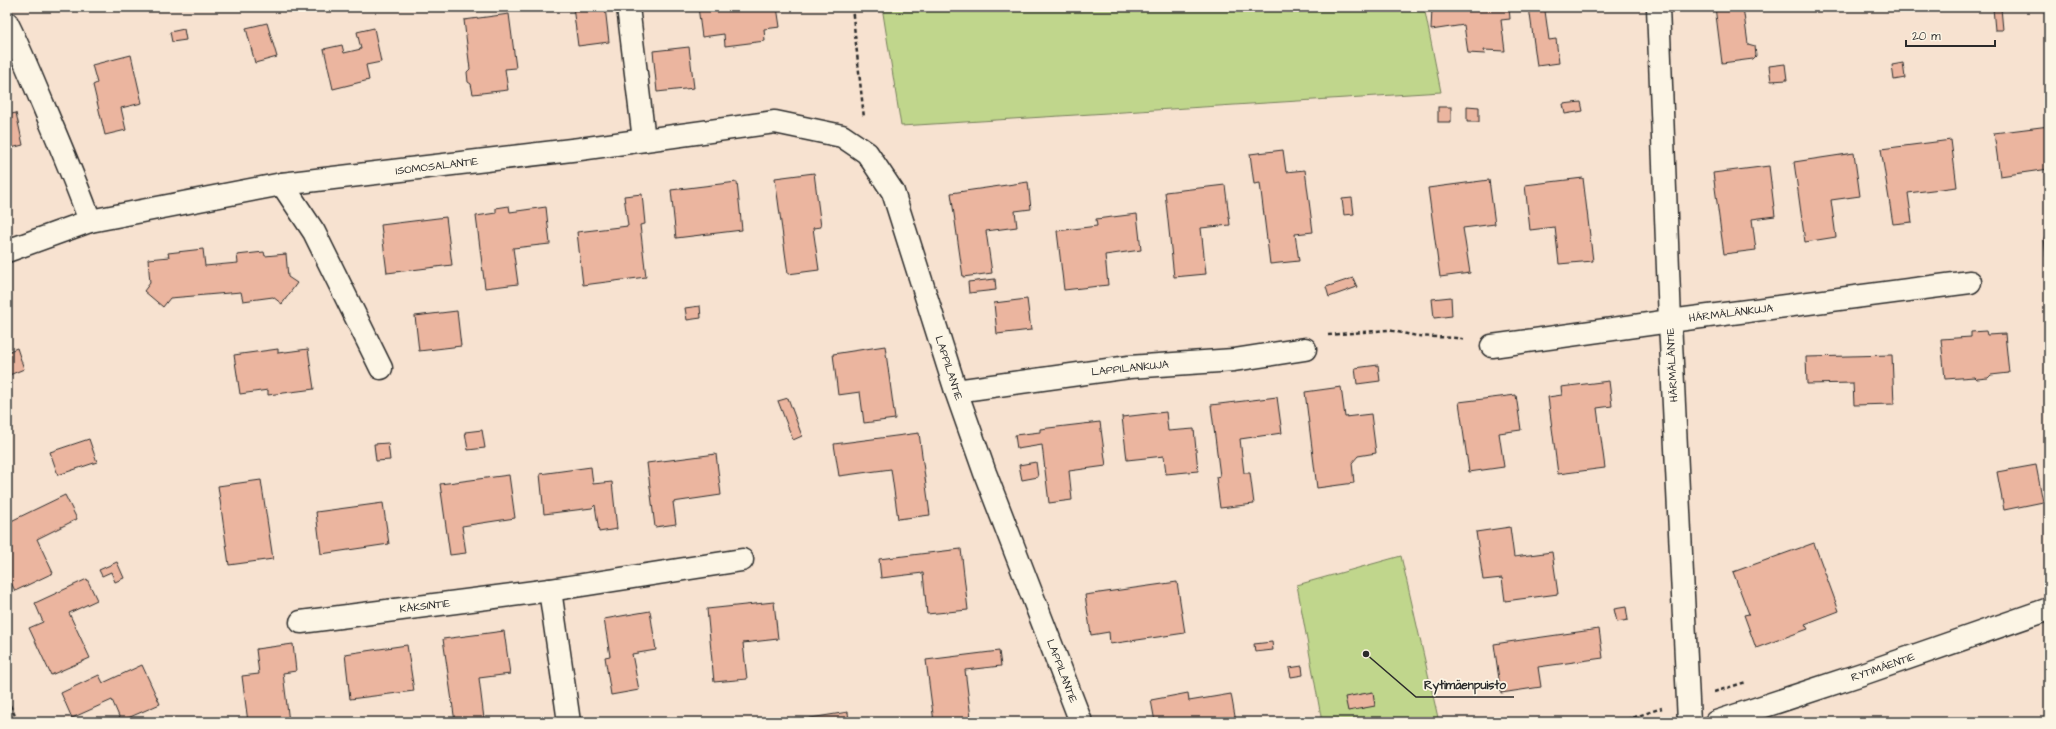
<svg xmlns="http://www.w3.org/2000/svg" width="2056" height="729" font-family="'Architects Daughter',sans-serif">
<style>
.green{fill:#c0d68c;stroke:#76805c}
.building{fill:#ebb59f;stroke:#2b2b2b}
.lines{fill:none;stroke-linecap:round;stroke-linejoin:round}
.minor-casing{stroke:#2b2b2b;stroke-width:25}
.path{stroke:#2b2b2b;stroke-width:2.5;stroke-dasharray:4 3;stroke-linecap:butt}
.minor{stroke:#fcf5e5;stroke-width:22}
.labels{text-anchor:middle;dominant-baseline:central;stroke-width:3.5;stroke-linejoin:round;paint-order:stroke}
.street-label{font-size:11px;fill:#2b2b2b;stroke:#fcf5e5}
.leader{fill:none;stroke:#2b2b2b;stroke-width:1.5}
.callout-dot{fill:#2b2b2b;stroke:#fcf5e5;stroke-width:1.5}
.callout-label{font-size:12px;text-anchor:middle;font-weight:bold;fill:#2b2b2b;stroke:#fcf5e5;stroke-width:3.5;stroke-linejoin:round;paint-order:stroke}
</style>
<rect width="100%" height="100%" fill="#f7e2d0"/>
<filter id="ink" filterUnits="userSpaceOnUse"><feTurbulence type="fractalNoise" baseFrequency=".025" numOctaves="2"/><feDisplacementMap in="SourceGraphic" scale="8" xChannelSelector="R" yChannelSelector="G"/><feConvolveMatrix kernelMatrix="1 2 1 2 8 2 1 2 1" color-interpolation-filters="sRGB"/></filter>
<g filter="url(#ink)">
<g class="green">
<path d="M882 7H1424L1441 92 901 126Z"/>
<path d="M1401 556 1439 722H1322L1297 585Z"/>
</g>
<g class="building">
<path d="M573 7H605L609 42 578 46Z"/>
<path d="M698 7H777L780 27 764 29 765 41 725 46 724 34 702 37Z"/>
<path d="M1428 7H1509L1510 19 1501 20 1505 51 1484 50 1485 54 1468 53 1464 25 1431 30 1432 8 1428 9Z"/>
<path d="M1529 7H1577L1545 11 1549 40 1556 39 1559 63 1537 66Z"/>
<path d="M1715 7H1743L1748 44 1755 46 1756 56 1753 59 1722 63Z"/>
<path d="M1993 8H2001L2003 30H1995Z"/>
<path d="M509 14 516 68 505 69 508 90 473 94 471 84 468 82 467 72 470 69 464 20Z"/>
<path d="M267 23 277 57 255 63 246 28Z"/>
<path d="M374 28 381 62 366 65 369 80 333 89 324 49 342 45 344 53 361 49 357 32Z"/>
<path d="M184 29 186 40 172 42 170 32Z"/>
<path d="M689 47 694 88 657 92 653 51Z"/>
<path d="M131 55 142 103 121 108 126 130 105 135 93 85 97 83 92 65Z"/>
<path d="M1903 63 1905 78 1894 80 1892 65Z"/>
<path d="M1785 64 1787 80 1771 81 1769 66Z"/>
<path d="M1581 102 1583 111 1565 114 1563 104Z"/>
<path d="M1467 106 1479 107V122H1467Z"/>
<rect x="1438" y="107" width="13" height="15"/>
<path d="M16 113 23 145 7 149V115Z"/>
<path d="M2049 126V169L2000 176 1994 133Z"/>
<path d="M1951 140 1957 187 1908 193 1912 222 1893 224 1881 149Z"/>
<path d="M1283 150 1286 172 1305 170 1313 232 1295 234 1299 261 1270 264 1260 183 1254 184 1250 154Z"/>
<path d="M1854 153 1860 196 1831 200 1836 237 1805 242 1794 162Z"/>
<path d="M1769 166 1775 216 1752 219 1756 250 1724 254 1713 173Z"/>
<path d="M814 173 821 227 813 228 819 270 788 274 775 178Z"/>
<path d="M1583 178 1593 261 1559 264 1555 227 1530 230 1525 185Z"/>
<path d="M1489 180 1495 224 1463 228 1470 273 1440 277 1428 188Z"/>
<path d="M737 182 742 230 676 238 671 190Z"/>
<path d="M1028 182 1031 209 1015 211 1017 227 986 231 992 273 963 277 951 193Z"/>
<path d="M1225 185 1230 225 1201 228 1206 274 1174 277 1165 192Z"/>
<path d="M642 194 645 224 640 225 646 277 583 285 577 232 628 226 624 196Z"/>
<path d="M1352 198 1354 214 1344 215 1342 199Z"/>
<path d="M509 206 510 212 546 207 550 244 513 248 518 284 485 288 476 216 496 213V208Z"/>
<path d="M1137 214 1141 250 1105 255 1108 285 1064 290 1057 231 1097 226 1096 219Z"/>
<path d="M446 217 452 265 387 273 381 225Z"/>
<path d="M2049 237V257H2046L2044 238Z"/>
<path d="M203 249 205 266 238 263 237 255 264 252 265 256 286 254 288 277 297 283 282 304 273 297 243 301 241 292 170 298 163 307 144 291 150 283 148 259 169 257 168 253Z"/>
<path d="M1353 278 1357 287 1329 297 1326 287Z"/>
<path d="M995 279 996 290 969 293 968 282Z"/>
<path d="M1451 297 1452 316 1434 318 1432 299Z"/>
<path d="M1027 299 1031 330 997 334 994 303Z"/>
<path d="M700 306 701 318 687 320 685 308Z"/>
<path d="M457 311 461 346 419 351 415 316Z"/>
<path d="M1986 331 1987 335 2005 334 2009 373 1991 375 1988 378 1977 379 1975 377 1945 379 1941 339 1971 337V332Z"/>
<path d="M885 346 895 419 864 423 860 392 838 395 833 354Z"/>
<path d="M17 348 24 369 7 376V352Z"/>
<path d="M278 349V353L308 349 314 389 268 395V390L240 394 234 355Z"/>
<path d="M1892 355 1894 404 1854 405 1853 383 1807 384 1806 357Z"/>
<path d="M1378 365 1380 381 1357 384 1355 368Z"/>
<path d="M1609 381 1612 406 1597 408 1605 468 1558 474 1548 397 1562 395 1561 387Z"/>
<path d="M1341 387 1345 417 1371 414 1376 453 1358 456 1352 463 1354 483 1317 488 1305 392Z"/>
<path d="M1516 395 1521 430 1499 433 1504 467 1469 472 1459 402Z"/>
<path d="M1277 397 1282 433 1240 439 1244 473H1250L1254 504 1220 508 1216 477 1220 476 1211 405Z"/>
<path d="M788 398 802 436 793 440 778 401Z"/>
<path d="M1166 412 1168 431 1194 429 1198 471 1166 474 1164 456 1127 460 1122 417Z"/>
<path d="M1100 422 1106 466 1069 471 1072 500 1049 503 1042 445 1017 449 1015 435 1040 432V429Z"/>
<path d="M482 430 485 448 468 450 465 432Z"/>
<path d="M919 433 930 515 898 519 891 469 839 476 834 444Z"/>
<path d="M89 439 97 462 58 475 50 452Z"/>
<path d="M388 443 390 460 376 461 374 444Z"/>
<path d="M716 454 721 495 673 502 676 524 655 527 647 463Z"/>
<path d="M1036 462 1038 477 1022 480 1019 465Z"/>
<path d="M2036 465 2043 502 2004 510 1997 472Z"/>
<path d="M591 467 593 484 612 482 617 529 599 532 595 505 592 508 544 514 540 474Z"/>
<path d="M509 475 515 518 462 526 466 553 450 555 440 484Z"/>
<path d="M261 480 273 559 229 565 218 486Z"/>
<path d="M65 495 77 519 37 539 53 573 15 591 7 574V523Z"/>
<path d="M383 503 389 544 321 554 316 512Z"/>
<path d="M1510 527 1514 557 1552 552 1558 594 1505 601 1502 578 1483 580 1476 532Z"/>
<path d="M1814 543 1839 611 1805 624 1808 629 1756 648 1744 615 1749 614 1733 572Z"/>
<path d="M961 549 968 610 927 614 923 573 881 578 879 559Z"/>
<path d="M117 562 124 578 115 582 111 572 102 576 99 570Z"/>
<path d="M87 579 97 600 69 613 90 658 51 675 29 628 43 622 35 603Z"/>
<path d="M1177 582 1185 633 1110 644 1109 632 1091 635 1085 595Z"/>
<path d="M774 602 778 639 743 643 747 679 714 682 707 609Z"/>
<path d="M1626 607 1628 620 1617 622 1614 609Z"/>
<path d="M650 611 656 650 632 654 639 690 611 695 605 657 610 656 604 619Z"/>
<path d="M1599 629 1603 658 1538 667 1541 687 1501 693 1494 644Z"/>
<path d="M504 631 510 674 479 678 484 719 455 722 443 639Z"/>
<path d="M1272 642 1273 650 1255 652 1254 644Z"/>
<path d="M293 644 296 671 283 673 289 722H248L242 676 259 674 256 649Z"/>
<path d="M407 645 414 691 350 699 345 654Z"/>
<path d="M999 651 1001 666 965 670 971 718 934 722 926 660Z"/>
<path d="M142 665 160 704 121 721 112 700 72 718 61 693 99 675 103 683Z"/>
<path d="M1302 666 1303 675 1291 677 1289 668Z"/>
<path d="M1373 692 1375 706 1348 711 1345 697Z"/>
<path d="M1188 693 1189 701 1231 694 1236 722H1155L1151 700Z"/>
<path d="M848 712 849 722H798V720Z"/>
</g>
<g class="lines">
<defs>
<g id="minor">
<path d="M628 7 644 140"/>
<path d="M1658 7 1670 321 1689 722"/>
<path d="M7 23C21 51 32 79 44 107 60 145 76 182 90 221"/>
<path d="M282 184 314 232 381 368"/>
<path d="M7 251 90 221 282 184 580 149 775 122 842 136 867 153 893 192 956 391 985 473 1081 722"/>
<path d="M1492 346 1670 321 1970 282"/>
<path d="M956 391 1129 367 1234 360 1305 349"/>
<path d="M550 590 569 722"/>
<path d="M301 622 550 590 742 560"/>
<path d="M1716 722 1862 674 2049 609"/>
</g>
</defs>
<use href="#minor" class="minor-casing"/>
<g class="path">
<path d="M852 7 864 118"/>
<path d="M1328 335 1388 330 1417 336 1456 338 1466 340"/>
<path d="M1714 692 1746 682"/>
<path d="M7 699 18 722"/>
<path d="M1620 722 1662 708"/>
</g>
<use href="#minor" class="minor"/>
</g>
</g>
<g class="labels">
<g class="street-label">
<text transform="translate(437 166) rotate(-7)">ISOMOSALANTIE</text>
<text transform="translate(1731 313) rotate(-7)">HÄRMÄLÄNKUJA</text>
<text transform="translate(1672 365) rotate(-93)">HÄRMÄLÄNTIE</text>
<text transform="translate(949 368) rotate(72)">LAPPILANTIE</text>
<text transform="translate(1130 368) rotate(-6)">LAPPILANKUJA</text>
<text transform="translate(425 606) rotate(-7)">KÅKSINTIE</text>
<text transform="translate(1883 667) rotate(-19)">RYTIMÄENTIE</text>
<text transform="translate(1062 671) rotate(69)">LAPPILANTIE</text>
</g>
</g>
<path class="leader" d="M1366 654L1416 697H1514"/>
<circle class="callout-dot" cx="1366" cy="654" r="4"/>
<g class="callout-label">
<text x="1465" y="689">Rytimäenpuisto</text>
</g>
<rect width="2056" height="729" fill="none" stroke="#fcf5e5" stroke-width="24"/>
<rect x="12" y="12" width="2032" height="705" fill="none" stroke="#2b2b2b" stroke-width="1.5" filter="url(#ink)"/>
<path d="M1906 40v6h89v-6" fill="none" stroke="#2b2b2b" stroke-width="2"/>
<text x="1912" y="40" font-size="12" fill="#2b2b2b" stroke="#fcf5e5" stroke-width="3" paint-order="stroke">20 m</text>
</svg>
